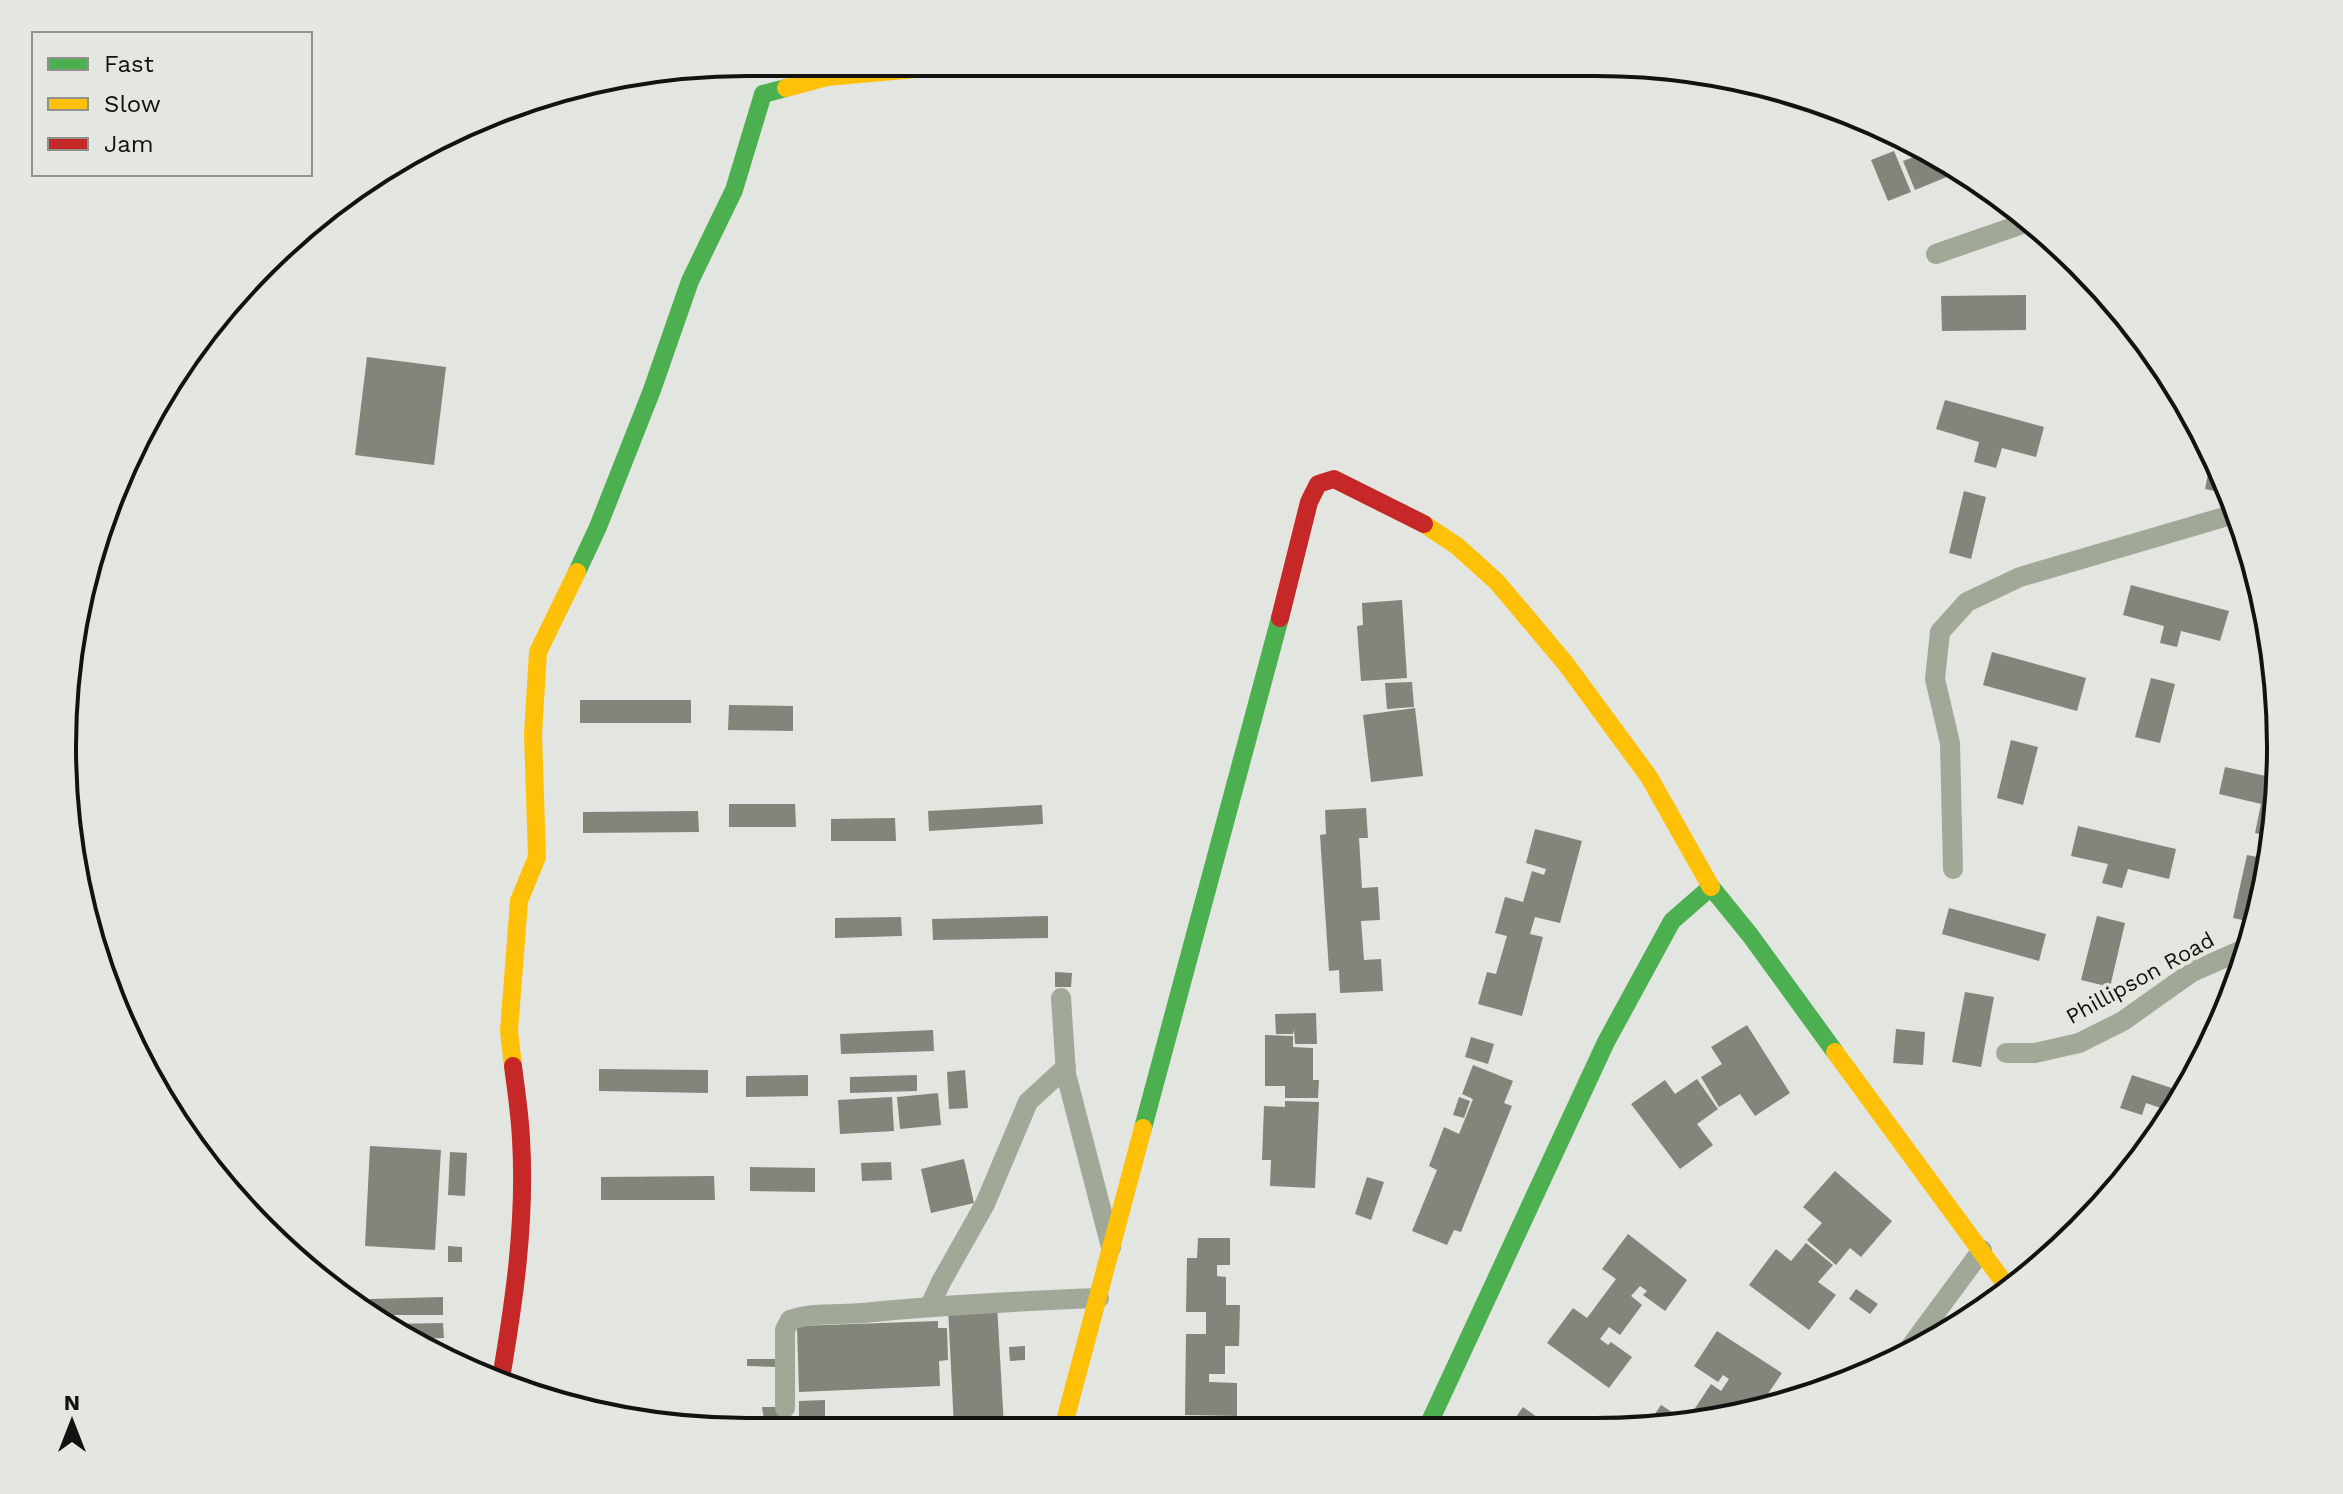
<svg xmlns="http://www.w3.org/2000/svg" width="2343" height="1494" font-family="'Work Sans',sans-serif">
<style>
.building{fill:#82857a}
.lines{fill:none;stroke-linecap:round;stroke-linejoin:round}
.street{stroke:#a2a897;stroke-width:20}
.fast{stroke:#4caf50;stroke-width:18}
.slow{stroke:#ffc107;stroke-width:18}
.jam{stroke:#c62828;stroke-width:18}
.labels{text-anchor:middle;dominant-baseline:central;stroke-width:8;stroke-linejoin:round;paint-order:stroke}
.street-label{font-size:22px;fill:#121310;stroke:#e4e7df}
.rim{fill:none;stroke:#121310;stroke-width:4}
</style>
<rect width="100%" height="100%" fill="#e3e5e1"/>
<g class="building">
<path d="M1894 151 1911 192 1888 201 1871 160Z"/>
<path d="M1925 153 1949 166 1959 172 1915 190 1903 161Z"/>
<path d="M2026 295V330L1942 331 1941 296Z"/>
<path d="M367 357 446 367 434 465 355 455Z"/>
<path d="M1945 400 2044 427 2036 457 2002 448 1996 468 1974 462 1979 442 1936 429Z"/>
<path d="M2212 454 2226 487 2225 493 2205 489Z"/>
<path d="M1964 491 1986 497 1971 559 1949 553Z"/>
<path d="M2131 585 2229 611 2220 641 2181 631 2177 647 2160 643 2164 626 2123 615Z"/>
<path d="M1402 600 1407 678 1361 681 1357 626 1363 625 1362 603Z"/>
<path d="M1992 652 2086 678 2077 711 1983 685Z"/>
<path d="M2151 678 2175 684 2160 743 2135 737Z"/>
<path d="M1412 682 1414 707 1387 709 1385 683Z"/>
<rect x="580" y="700" width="111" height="23"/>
<path d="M729 705 793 706V731L728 730Z"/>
<path d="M1415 708 1423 776 1371 782 1363 715Z"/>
<path d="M2011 740 2038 747 2023 805 1997 798Z"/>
<path d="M2225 767 2279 779 2272 837 2255 833 2261 804 2219 794Z"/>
<path d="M729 804H795L796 827H729Z"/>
<path d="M1042 805 1043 824 929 831 928 811Z"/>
<path d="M1366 808 1368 838H1359L1362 888 1378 887 1380 920 1361 921 1364 960 1381 959 1383 991 1340 993 1339 970 1329 971 1320 835 1326 834 1325 810Z"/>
<path d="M698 811 699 832 583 833V812Z"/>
<path d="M895 818 896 841H831V819Z"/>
<path d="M2078 826 2176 849 2169 879 2128 869 2122 888 2102 883 2108 864 2071 856Z"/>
<path d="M1535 829 1582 841 1560 923 1535 917 1530 934 1543 937 1522 1016 1478 1004 1487 972 1496 974 1507 936 1495 933 1505 897 1523 902 1532 871 1544 875 1546 869 1526 863Z"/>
<path d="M2247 855 2268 859 2256 923 2233 918Z"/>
<path d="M1949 908 2046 934 2039 961 1942 934Z"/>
<path d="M1048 916V938L933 940 932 919Z"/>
<path d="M2097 916 2125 923 2110 987 2081 980Z"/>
<path d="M901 917 902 936 835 938V918Z"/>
<path d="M1055 972 1072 973 1071 987H1055Z"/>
<path d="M1965 992 1994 997 1981 1067 1952 1062Z"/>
<path d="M1316 1013 1317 1044H1295L1294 1030 1293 1034H1276L1275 1014Z"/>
<path d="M1747 1025 1790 1093 1755 1116 1740 1094 1719 1107 1701 1077 1722 1064 1711 1047Z"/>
<path d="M1896 1029 1925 1032 1923 1065 1893 1063Z"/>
<path d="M933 1030 934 1051 841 1054 840 1034Z"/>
<path d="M1265 1035 1293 1036V1047L1313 1048V1080H1319L1318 1098H1285V1086H1265Z"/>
<path d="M1471 1037 1494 1044 1488 1064 1465 1057Z"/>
<path d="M1473 1065 1513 1081 1504 1103 1512 1106 1461 1232 1454 1230 1447 1245 1412 1231 1437 1170 1429 1166 1444 1127 1459 1134 1473 1099 1462 1094Z"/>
<path d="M599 1069 708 1070V1093L599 1091Z"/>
<path d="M965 1070 968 1108 949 1109 947 1072Z"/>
<path d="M808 1075V1096L746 1097V1076Z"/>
<path d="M917 1075V1091L850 1093V1077Z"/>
<path d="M2132 1075 2184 1092 2172 1112 2146 1103 2142 1115 2120 1108Z"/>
<path d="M1697 1079 1718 1109 1697 1124 1713 1145 1680 1169 1631 1104 1665 1080 1675 1094Z"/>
<path d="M938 1093 941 1125 900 1129 897 1097Z"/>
<path d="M892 1097 894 1131 840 1134 838 1100Z"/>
<path d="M1459 1097 1470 1101 1464 1118 1453 1115Z"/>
<path d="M1285 1101 1319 1102 1315 1188 1270 1186 1271 1160H1262L1264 1106 1285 1107Z"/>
<path d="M370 1146 441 1150 435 1250 365 1246Z"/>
<path d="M450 1152 467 1153 465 1196 448 1195Z"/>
<path d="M964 1159 974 1203 931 1213 921 1169Z"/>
<path d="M891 1162 892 1180 862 1181 861 1163Z"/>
<path d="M750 1167 815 1168V1192L750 1191Z"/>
<path d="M1835 1171 1892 1221 1861 1257 1850 1248 1836 1265 1807 1240 1822 1223 1803 1207Z"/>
<path d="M714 1176 715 1200H601V1177Z"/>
<path d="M1367 1177 1384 1182 1371 1220 1355 1214Z"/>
<path d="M1628 1234 1687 1280 1665 1311 1643 1295 1647 1291 1640 1286 1631 1296 1642 1305 1620 1335 1609 1327 1600 1339 1608 1345 1611 1342 1632 1357 1609 1388 1547 1343 1573 1308 1587 1318 1616 1279 1602 1269Z"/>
<path d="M1198 1238H1230V1265H1217V1276L1226 1277V1305H1240L1239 1346H1225V1374H1209V1382L1237 1383V1416L1185 1415 1186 1334H1206V1312H1186L1187 1258H1197Z"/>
<path d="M1806 1243 1833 1265 1818 1282 1836 1295 1809 1330 1749 1285 1776 1249 1791 1261Z"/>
<path d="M448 1246 462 1247V1262H448Z"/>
<path d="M1856 1289 1878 1304 1870 1314 1849 1299Z"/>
<path d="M443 1297V1315H390V1324L443 1323 444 1338 413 1339 370 1314V1299Z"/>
<path d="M997 1305 1004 1426 954 1427 948 1308Z"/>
<path d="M938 1321V1328H947L948 1360 939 1361 940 1386 799 1392 797 1326Z"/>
<path d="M1717 1331 1782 1373 1757 1410 1741 1400 1731 1416 1693 1422 1688 1419 1711 1384 1721 1391 1729 1379 1723 1375 1718 1382 1694 1366Z"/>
<path d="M1025 1346V1360L1010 1361 1009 1347Z"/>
<path d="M747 1359H777V1367L747 1366Z"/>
<path d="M825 1400V1421H799V1401Z"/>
<path d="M1661 1405 1689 1423 1644 1430Z"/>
<path d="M762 1407H782L779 1427H765Z"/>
<path d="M1523 1407 1555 1430H1507Z"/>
</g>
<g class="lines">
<g class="street">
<path d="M1936 254 2031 221"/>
<path d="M1953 869 1950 743 1935 679 1940 632 1967 602 2020 577 2238 513"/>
<path d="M1061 998 1066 1074 1111 1247"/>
<path d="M2006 1053H2035L2079 1043 2123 1021 2192 972 2249 947"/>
<path d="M930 1306 941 1282 985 1204 1028 1102 1066 1067"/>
<path d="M1900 1361 1982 1250"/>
<path d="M785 1408V1330L790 1320C813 1312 839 1315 863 1313 942 1305 1020 1301 1099 1298"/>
</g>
<g class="fast">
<path d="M577 572 598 527 652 390 690 281 734 190 763 94 786 88"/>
<path d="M1143 1128 1280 618"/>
<path d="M1426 1430 1606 1042 1672 921 1711 887 1750 935 1835 1052"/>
</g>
<g class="slow">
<path d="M786 88 827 77 983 63"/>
<path d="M1424 524 1457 546 1497 582 1566 664 1649 777 1711 887"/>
<path d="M1835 1052 2011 1292"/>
<path d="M513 1066 509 1031 519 901 537 857 533 734 538 652 577 572"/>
<path d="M1063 1428 1143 1128"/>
</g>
<g class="jam">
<path d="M1280 618 1309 502 1318 484 1334 479 1424 524"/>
<path d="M500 1384C514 1303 526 1222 521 1139 520 1115 516 1090 513 1066"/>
</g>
</g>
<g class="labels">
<g class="street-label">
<text transform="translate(2140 978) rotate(-29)">Phillipson Road</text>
</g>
</g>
<path d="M0 0H2343V1494H0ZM747 76H1596A671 671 0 0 1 2267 747V747A671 671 0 0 1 1596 1418H747A671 671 0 0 1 76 747V747A671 671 0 0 1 747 76Z" fill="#e4e7df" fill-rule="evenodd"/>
<path class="rim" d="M747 76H1596A671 671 0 0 1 2267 747V747A671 671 0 0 1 1596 1418H747A671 671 0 0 1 76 747V747A671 671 0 0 1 747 76Z"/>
<rect x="32" y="32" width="280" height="144" fill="#e4e7df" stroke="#90928c" stroke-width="2"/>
<rect x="48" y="58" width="40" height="12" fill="#4caf50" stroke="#90928c" stroke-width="2"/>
<text x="104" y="72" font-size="24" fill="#121310">Fast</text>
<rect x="48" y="98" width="40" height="12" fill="#ffc107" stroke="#90928c" stroke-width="2"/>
<text x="104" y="112" font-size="24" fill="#121310">Slow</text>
<rect x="48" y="138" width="40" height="12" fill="#c62828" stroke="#90928c" stroke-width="2"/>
<text x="104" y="152" font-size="24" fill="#121310">Jam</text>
<g transform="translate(72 1422)" stroke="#e4e7df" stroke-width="6" paint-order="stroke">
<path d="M0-6L14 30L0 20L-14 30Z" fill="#121310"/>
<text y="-12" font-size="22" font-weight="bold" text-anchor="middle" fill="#121310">N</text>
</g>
</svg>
